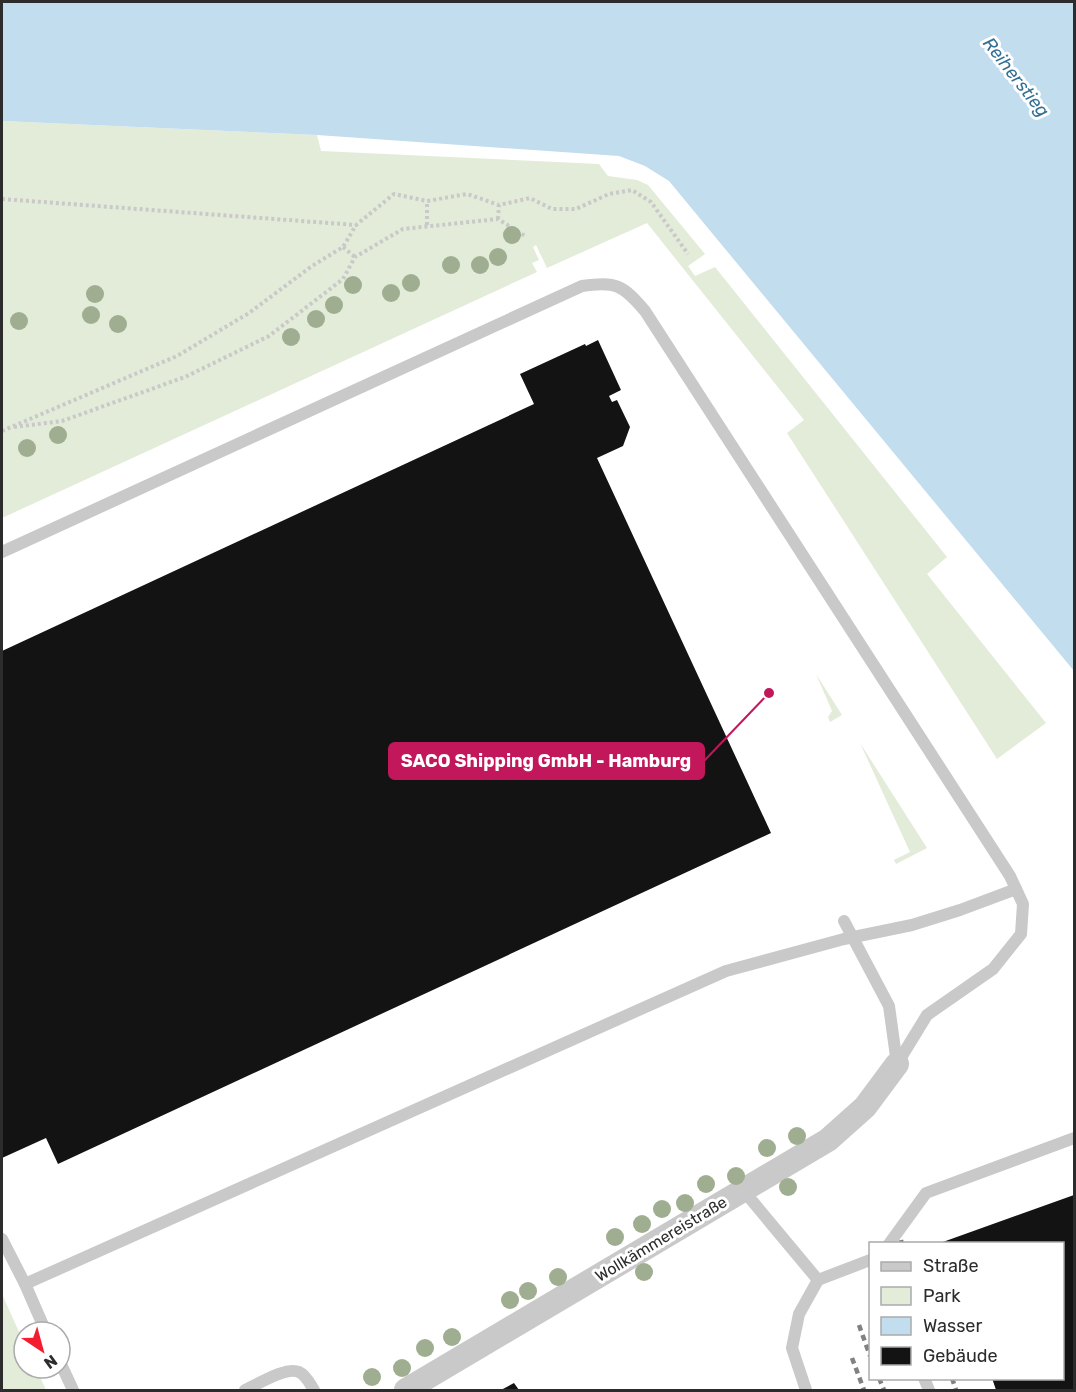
<svg xmlns="http://www.w3.org/2000/svg" width="1076" height="1392" font-family="Rubik,sans-serif">
<style>
.green{fill:#e3ecd8}
.water{fill:#c2ddee}
.building{fill:#131313}
.lines{fill:none;stroke-linecap:round;stroke-linejoin:round}
.path{stroke:#c9c9c9;stroke-width:4;stroke-dasharray:3 3;stroke-linecap:butt}
.lane{stroke:#c9c9c9;stroke-width:12}
.street{stroke:#c9c9c9;stroke-width:24}
.rail{stroke:#818181;stroke-width:4.5;stroke-dasharray:6 4.5;stroke-linecap:butt}
.tree{fill:#9fae90}
.labels{text-anchor:middle;dominant-baseline:central;stroke-width:6;stroke-linejoin:round;paint-order:stroke}
.street-label{font-size:16px;fill:#2c2c2c;stroke:#fff}
.water-label{font-size:18px;font-style:italic;fill:#347094;stroke:#fff}
.leader{fill:none;stroke:#c2185b;stroke-width:2}
.callout-dot{fill:#c2185b;stroke:#fff;stroke-width:2}
.callout{fill:#c2185b;stroke:#c2185b;stroke-width:2}
.callout-label{font-size:18px;text-anchor:middle;font-weight:bold;fill:#fff}
</style>
<rect width="100%" height="100%" fill="#fff"/>
<g class="green">
<path d="M2 121 317 135 321 151 599 164 608 176 637 180 648 185 705 254 688 266 695 276 715 267 947 557 927 574 1046 723 997 759 787 433 804 420 647 223 547 268 536 245 533 247 539 260 532 263 537 272 2 518Z"/>
<path d="M816 674 842 715 830 722 828 717 832 711Z"/>
<path d="M860 743 927 848 896 864 894 860 910 852Z"/>
<path d="M2 1294 24 1343V1368H36L46 1390H2Z"/>
</g>
<path class="water" d="M2 2H1074V671L669 181 645 166 619 156 317 135 2 121Z"/>
<g class="building">
<path d="M598 340 621 390 609 396 612 402 617 400 630 427 623 446 597 458 771 833 58 1164 46 1138 2 1158V651L534 404 520 374 585 344 586 346Z"/>
<path d="M1074 1195V1390H996L992 1378H1062V1244L940 1243Z"/>
<path d="M514 1383 519 1390H501Z"/>
</g>
<g class="lines">
<g class="path">
<path d="M2 199 356 225 394 194 427 201 467 194 499 205 530 198 552 209H576L609 194 632 190 651 202 688 254"/>
<path d="M498 219 499 205"/>
<path d="M427 225V201"/>
<path d="M343 247 355 257"/>
<path d="M14 427 62 421 185 377 269 336 343 279 355 257 403 229 498 219 525 236"/>
<path d="M2 431 177 356 249 313 312 266 343 247 356 225"/>
</g>
<g class="lane">
<path d="M2 552 582 286C616 281 623 285 645 311L1010 876 1023 904 1021 934 993 969 927 1015 897 1064"/>
<path d="M844 921 889 1006 897 1064"/>
<path d="M743 1190 818 1280 870 1260"/>
<path d="M2 1239 25 1284 726 971 844 939 912 925 960 910 1016 889"/>
<path d="M889 1244 926 1193 1074 1138"/>
<path d="M25 1284 46 1332"/>
<path d="M60 1362 73 1390"/>
<path d="M924 1378 929 1390"/>
<path d="M245 1390C257 1385 286 1366 299 1372 306 1375 310 1384 314 1390"/>
<path d="M806 1390 792 1348 799 1314 818 1280"/>
</g>
<path class="street" d="M406 1390 828 1140 865 1107 897 1064"/>
<g class="rail">
<path d="M901 1240 902 1244"/>
<path d="M859 1325 870 1356"/>
<path d="M852 1358 864 1390"/>
<path d="M879 1378 884 1390"/>
<path d="M952 1378 956 1390"/>
</g>
</g>
<g class="tree">
<circle cx="512" cy="235" r="9"/>
<circle cx="498" cy="257" r="9"/>
<circle cx="451" cy="265" r="9"/>
<circle cx="480" cy="265" r="9"/>
<circle cx="411" cy="283" r="9"/>
<circle cx="353" cy="285" r="9"/>
<circle cx="391" cy="293" r="9"/>
<circle cx="95" cy="294" r="9"/>
<circle cx="334" cy="305" r="9"/>
<circle cx="91" cy="315" r="9"/>
<circle cx="316" cy="319" r="9"/>
<circle cx="19" cy="321" r="9"/>
<circle cx="118" cy="324" r="9"/>
<circle cx="291" cy="337" r="9"/>
<circle cx="58" cy="435" r="9"/>
<circle cx="27" cy="448" r="9"/>
<circle cx="797" cy="1136" r="9"/>
<circle cx="767" cy="1148" r="9"/>
<circle cx="736" cy="1176" r="9"/>
<circle cx="706" cy="1184" r="9"/>
<circle cx="788" cy="1187" r="9"/>
<circle cx="685" cy="1203" r="9"/>
<circle cx="662" cy="1209" r="9"/>
<circle cx="642" cy="1224" r="9"/>
<circle cx="615" cy="1237" r="9"/>
<circle cx="644" cy="1272" r="9"/>
<circle cx="558" cy="1277" r="9"/>
<circle cx="528" cy="1291" r="9"/>
<circle cx="510" cy="1300" r="9"/>
<circle cx="452" cy="1337" r="9"/>
<circle cx="425" cy="1348" r="9"/>
<circle cx="402" cy="1368" r="9"/>
<circle cx="372" cy="1377" r="9"/>
</g>
<g class="labels">
<g class="street-label">
<text transform="translate(661 1239) rotate(-31)">Wollkämmereistraße</text>
</g>
<g class="water-label">
<text transform="translate(1016 77) rotate(52)">Reiherstieg</text>
</g>
</g>
<path class="leader" d="M769 693L704 761"/>
<circle class="callout-dot" cx="769" cy="693" r="6"/>
<rect class="callout" x="389" y="743" width="315" height="36" rx="6"/>
<g class="callout-label">
<text x="546" y="767">SACO Shipping GmbH - Hamburg</text>
</g>
<rect width="1076" height="1392" fill="none" stroke="#2c2c2c" stroke-width="6"/>
<rect x="869" y="1242" width="195" height="138" fill="#ffffff" stroke="#ababab" stroke-width="1.5"/>
<rect x="881" y="1262" width="30" height="9" fill="#c9c9c9" stroke="#ababab" stroke-width="1.5"/>
<text x="923" y="1272" font-size="18" fill="#2c2c2c">Straße</text>
<rect x="881" y="1287" width="30" height="18" fill="#e3ecd8" stroke="#ababab" stroke-width="1.5"/>
<text x="923" y="1302" font-size="18" fill="#2c2c2c">Park</text>
<rect x="881" y="1317" width="30" height="18" fill="#c2ddee" stroke="#ababab" stroke-width="1.5"/>
<text x="923" y="1332" font-size="18" fill="#2c2c2c">Wasser</text>
<rect x="881" y="1347" width="30" height="18" fill="#131313" stroke="#ababab" stroke-width="1.5"/>
<text x="923" y="1362" font-size="18" fill="#2c2c2c">Gebäude</text>
<g transform="translate(42 1350) rotate(144)"><circle r="28" fill="#ffffff" stroke="#ababab" stroke-width="1.5"/>
<path d="M0-4.5L10 22L0 15L-10 22Z" fill="#f41d30"/>
<text y="-9" font-size="16" font-weight="bold" text-anchor="middle" fill="#2c2c2c">N</text>
</g>
</svg>
